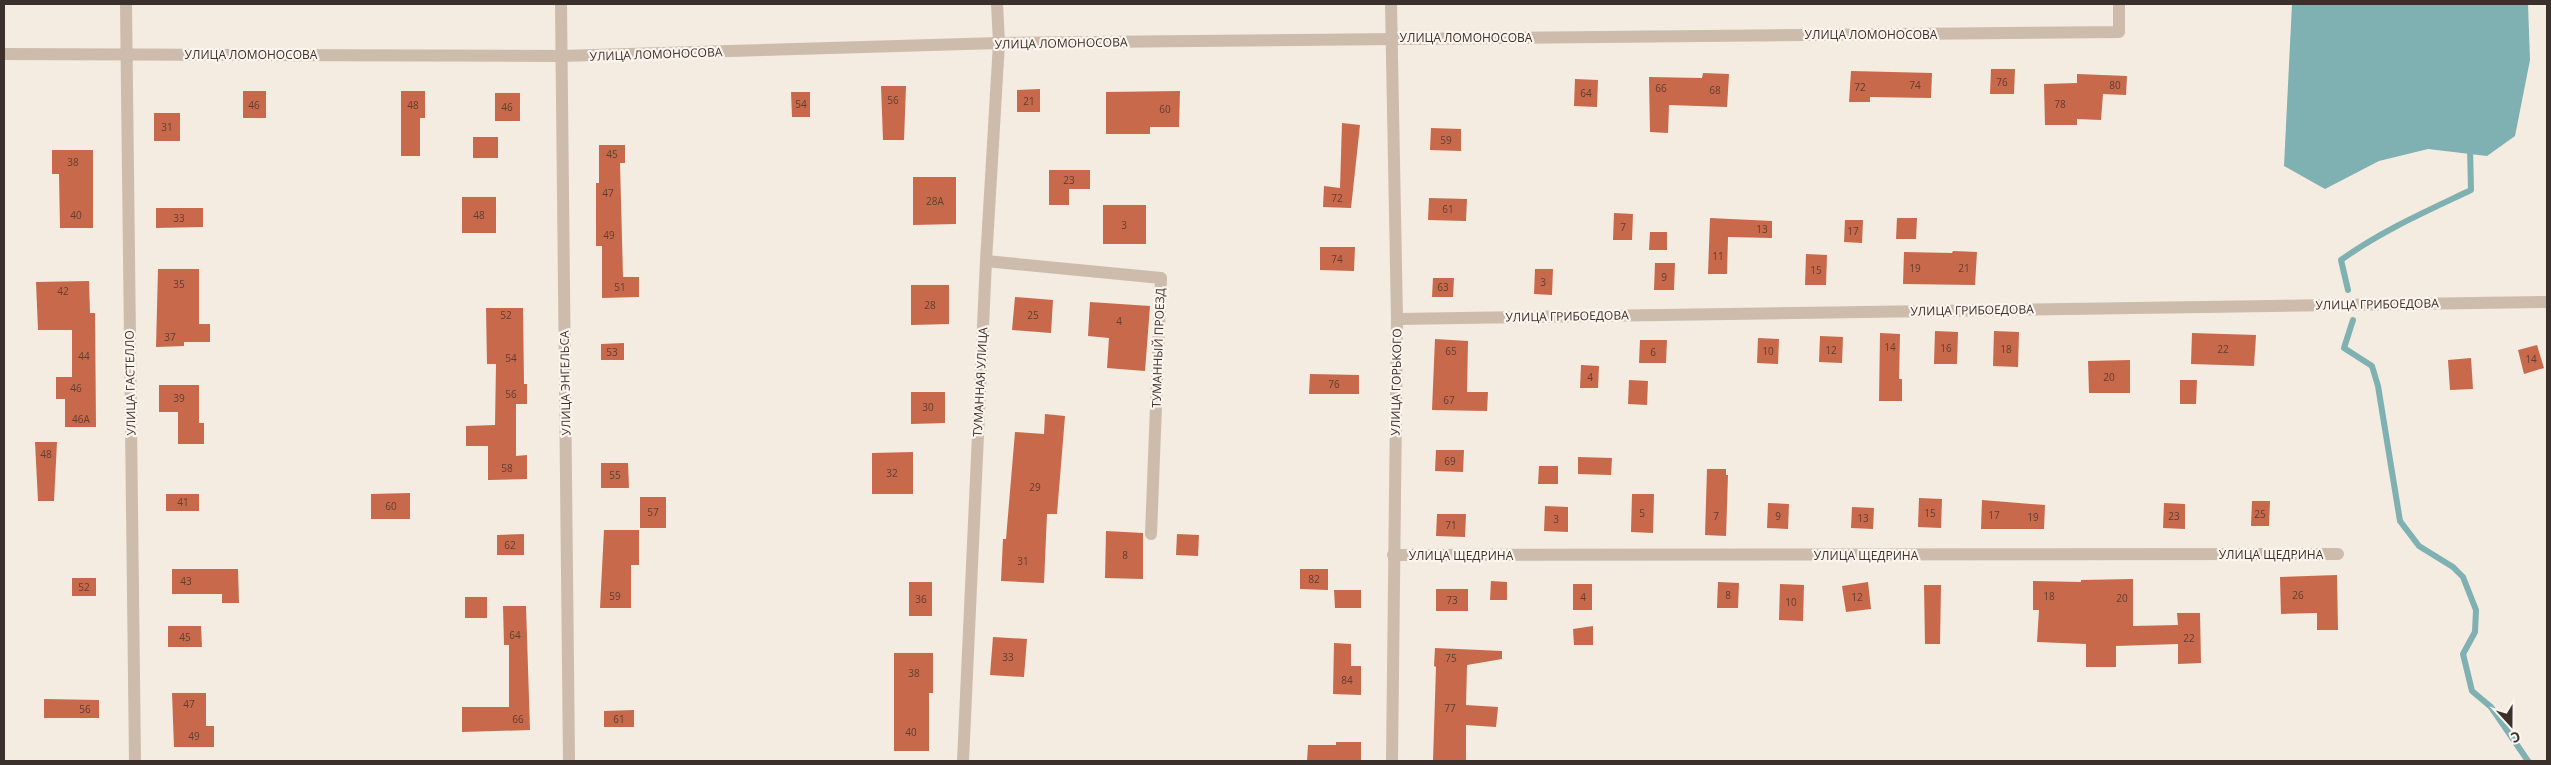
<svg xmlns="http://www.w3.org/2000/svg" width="2551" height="765" font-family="'Open Sans',sans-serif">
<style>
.water{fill:#7fb0b2}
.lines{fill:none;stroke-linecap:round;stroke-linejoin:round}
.stream{stroke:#7fb0b2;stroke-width:6}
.building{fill:#c8694b}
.minor{stroke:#cdbbac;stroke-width:12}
.labels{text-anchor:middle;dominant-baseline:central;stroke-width:4.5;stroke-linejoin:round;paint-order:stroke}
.number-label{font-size:10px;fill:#5e3e33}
.street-label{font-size:12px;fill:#3b302b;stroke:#fbf5ee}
</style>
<rect width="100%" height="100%" fill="#f4ebe1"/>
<path class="water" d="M2292 4H2528L2530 60 2515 136 2487 156 2428 149 2379 161 2325 189 2284 166Z"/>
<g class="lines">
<g class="stream">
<path d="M2348 290 2341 260C2381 231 2427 211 2471 190L2470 147"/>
<path d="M2353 320 2344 348 2372 366 2378 386 2400 521 2419 546 2453 567 2463 577 2476 610 2475 632 2463 654 2472 691 2491 707 2528 761"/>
</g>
</g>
<g class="building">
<path d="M1991 69H2015L2014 94H1990Z"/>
<path d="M1851 71 1932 73 1931 98 1870 97V102H1849Z"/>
<path d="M1703 73 1729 74 1727 107 1669 105 1668 133 1650 132 1649 77 1702 78Z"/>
<path d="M2077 74 2127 76 2126 95 2103 94 2101 120 2077 119V125H2045L2044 84 2077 83Z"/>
<path d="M1575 79 1598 80 1597 107 1574 106Z"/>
<path d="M881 86H906L904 140H883Z"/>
<path d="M1040 89V112H1017V90Z"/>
<rect x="243" y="91" width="23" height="27"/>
<path d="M401 91H425V118H420V156H401Z"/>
<path d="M1180 91 1179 127H1150V134H1106V92Z"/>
<path d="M791 92H810V117H792Z"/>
<rect x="495" y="93" width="25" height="28"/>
<rect x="154" y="113" width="26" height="28"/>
<path d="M1342 123 1360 125 1351 208 1323 207 1324 186 1340 188Z"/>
<path d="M1431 128 1461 129V151L1430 150Z"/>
<rect x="473" y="137" width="25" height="21"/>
<path d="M599 145H625V163H620L623 277H639V297L602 298V246H596V183H599Z"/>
<path d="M52 150H93V228H60L59 174H52Z"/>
<path d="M1049 170H1090V189H1069V205H1049Z"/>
<path d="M913 177H956V224L913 225Z"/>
<rect x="462" y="197" width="34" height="36"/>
<path d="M1429 198 1467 199 1466 221 1428 220Z"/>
<rect x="1103" y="205" width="43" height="39"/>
<path d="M156 208H203V227L156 228Z"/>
<path d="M1614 213 1633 214 1632 240H1613Z"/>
<path d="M1710 218 1772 221V238L1728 237 1727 274H1708Z"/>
<path d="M1897 218H1917L1916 239H1896Z"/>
<path d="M1845 220H1863L1862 243 1844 242Z"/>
<path d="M1650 232H1667V250H1649Z"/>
<path d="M1320 247H1355L1354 271 1320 270Z"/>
<path d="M1953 251 1977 252 1975 285 1903 284 1904 252 1952 253Z"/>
<path d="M1806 254 1827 255 1826 285H1805Z"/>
<path d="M1655 263H1675L1674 290H1654Z"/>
<path d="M158 269H199V324H210V342H184V346L156 347Z"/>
<path d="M1535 269H1553L1552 295 1534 294Z"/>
<path d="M1433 278H1454L1453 297H1432Z"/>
<path d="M89 281 90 313H95L96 427H65V399H56V377H72V330H38L36 282Z"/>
<path d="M911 285H949V324L911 325Z"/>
<path d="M1015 297 1053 300 1051 333 1012 330Z"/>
<path d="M1090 302 1150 306 1145 371 1107 368 1109 338 1088 336Z"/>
<path d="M486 308H523L524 384H527V404H516V456L527 455V479L488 480V446H466V426L495 425 496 364H487Z"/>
<path d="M1935 331 1958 332 1957 364H1934Z"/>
<path d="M1994 331 2019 332 2018 367 1993 366Z"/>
<path d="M1880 333 1900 334 1899 379H1902V401H1879Z"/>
<path d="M2192 333 2256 335 2254 366 2191 364Z"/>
<path d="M1820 336 1843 337 1842 363 1819 362Z"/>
<path d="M1758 338 1779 339 1778 364 1757 363Z"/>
<path d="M1435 339 1468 341 1467 392H1488L1487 411 1432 410Z"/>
<path d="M1640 340H1667L1666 363H1639Z"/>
<path d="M624 343V360H601V344Z"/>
<path d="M2537 345 2544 368 2524 374 2518 350Z"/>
<path d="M2471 358 2473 389 2450 390 2448 360Z"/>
<path d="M2130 360V393H2089L2088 361Z"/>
<path d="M1581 365 1599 366 1598 388H1580Z"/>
<path d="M1310 374 1359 375V394H1309Z"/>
<path d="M1629 380 1648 381 1647 405 1628 404Z"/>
<path d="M2180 380H2197L2196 404H2180Z"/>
<path d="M159 385H199V423H204V444H178V412H159Z"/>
<path d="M911 392H945V423L911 424Z"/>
<path d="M1045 414 1065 416 1057 514H1047L1044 583 1001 581 1003 539H1006L1015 432 1044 434Z"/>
<path d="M35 442H57L54 501H38Z"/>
<path d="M1436 450H1464L1463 472 1435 471Z"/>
<path d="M913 452V494H872V453Z"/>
<path d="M1578 457 1612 458 1611 475 1578 474Z"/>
<path d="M601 463H628L629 488H601Z"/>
<path d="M1539 466H1558V484H1538Z"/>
<path d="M1707 469H1726V475H1728L1726 536 1705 535Z"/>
<path d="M410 493V519H371V494Z"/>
<rect x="166" y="494" width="33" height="17"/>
<path d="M1632 494H1654L1653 533 1631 532Z"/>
<rect x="640" y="497" width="26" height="31"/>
<path d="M1919 498 1942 499 1941 528 1918 527Z"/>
<path d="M1982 500 2045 505 2044 529H1981Z"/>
<path d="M2252 501H2270L2269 526H2251Z"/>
<path d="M1768 503 1789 504 1788 529 1767 528Z"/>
<path d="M2164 503 2185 504V529L2163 528Z"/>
<path d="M1545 506 1568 507V532L1544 531Z"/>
<path d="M1852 507 1874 508 1873 529 1851 528Z"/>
<path d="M1437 514H1466L1465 537 1436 536Z"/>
<path d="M604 530H639V565H631V608H600Z"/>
<path d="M1106 531 1143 533V579L1105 578Z"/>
<path d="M524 534V555H497V535Z"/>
<path d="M1177 534 1199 535 1198 556 1176 555Z"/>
<path d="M172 569H238L239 603H222V594H172Z"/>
<path d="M1300 569H1328V590L1300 589Z"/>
<path d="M2337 575 2338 630H2317V613L2281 614 2280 577Z"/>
<rect x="72" y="578" width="24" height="18"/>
<path d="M2133 579V626L2178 625 2177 613H2200L2201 663 2178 664V644L2116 646V667H2086V644L2037 642 2039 610H2033V581L2081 582V580Z"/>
<path d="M1491 581 1507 582V600H1490Z"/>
<rect x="909" y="582" width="23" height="34"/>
<path d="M1718 582 1739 583 1738 608H1717Z"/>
<path d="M1868 582 1871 609 1846 612 1842 586Z"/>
<rect x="1573" y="584" width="19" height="26"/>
<path d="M1780 584 1804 585 1803 621 1779 620Z"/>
<path d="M1924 585H1941L1940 644H1925Z"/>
<rect x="1436" y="589" width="32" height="22"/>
<path d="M1334 590H1361V608H1335Z"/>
<rect x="465" y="597" width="22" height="21"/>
<path d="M503 606H526L530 730 462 732V707H509V645H504Z"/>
<path d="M168 626H201L202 647H168Z"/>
<path d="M1593 626V645H1574L1573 629Z"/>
<path d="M993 637 1027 639 1024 677 990 675Z"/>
<path d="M1334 643 1351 644V666H1361V695L1333 694Z"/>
<path d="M1435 648 1502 651V659L1467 665 1466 705 1498 707 1496 727 1466 725V761H1433L1436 667 1434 666Z"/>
<path d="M894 653H933V693H929V751H894Z"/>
<path d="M172 693H206V726H214V747H174Z"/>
<path d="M44 699 99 700V718H44Z"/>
<path d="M634 710V727H604V711Z"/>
<path d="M1336 742H1361V761H1307L1308 745H1336Z"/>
</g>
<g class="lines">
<g class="minor">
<path d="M126 4 135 761"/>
<path d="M561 4 569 761"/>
<path d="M1391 4 1397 319 1392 761"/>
<path d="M4 54 561 56 999 43 2119 32V4"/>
<path d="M986 261 1161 278 1151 534"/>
<path d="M1397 319 2547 302"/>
<path d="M1393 555 2338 554"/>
<path d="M963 761 986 261 999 43 997 4"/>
</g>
</g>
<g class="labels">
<g class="number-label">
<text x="2002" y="82">76</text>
<text x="1915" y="85">74</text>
<text x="2115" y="85">80</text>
<text x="1860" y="87">72</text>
<text x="1661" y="88">66</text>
<text x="1715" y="90">68</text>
<text x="1586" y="93">64</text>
<text x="893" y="100">56</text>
<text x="1029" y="101">21</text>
<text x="801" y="104">54</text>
<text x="2060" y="104">78</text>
<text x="254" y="105">46</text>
<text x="413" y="105">48</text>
<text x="507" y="107">46</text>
<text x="1165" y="109">60</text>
<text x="167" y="127">31</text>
<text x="1446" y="140">59</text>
<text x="612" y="154">45</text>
<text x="73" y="162">38</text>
<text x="1069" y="180">23</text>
<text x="608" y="193">47</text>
<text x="1337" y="198">72</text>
<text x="935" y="201">28А</text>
<text x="1448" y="209">61</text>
<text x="76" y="215">40</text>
<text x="479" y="215">48</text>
<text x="179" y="218">33</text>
<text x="1124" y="225">3</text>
<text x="1623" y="227">7</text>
<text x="1762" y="229">13</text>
<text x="1853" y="231">17</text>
<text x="609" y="235">49</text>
<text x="1718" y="256">11</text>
<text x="1337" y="259">74</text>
<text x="1915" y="268">19</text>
<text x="1964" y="268">21</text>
<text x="1816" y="270">15</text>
<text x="1664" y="277">9</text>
<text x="1543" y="282">3</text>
<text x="179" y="284">35</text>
<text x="620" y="287">51</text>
<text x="1443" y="287">63</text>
<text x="63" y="291">42</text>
<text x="930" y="305">28</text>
<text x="506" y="315">52</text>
<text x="1033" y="315">25</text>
<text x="1119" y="321">4</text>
<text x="170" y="337">37</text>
<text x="1890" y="347">14</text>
<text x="1946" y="348">16</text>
<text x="2006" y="349">18</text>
<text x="2223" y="349">22</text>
<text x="1831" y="350">12</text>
<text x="1451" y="351">65</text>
<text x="1768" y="351">10</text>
<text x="612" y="352">53</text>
<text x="1653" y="352">6</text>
<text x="84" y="356">44</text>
<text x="511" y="358">54</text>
<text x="2531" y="359">14</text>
<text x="1590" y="377">4</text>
<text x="2109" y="377">20</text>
<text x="1334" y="384">76</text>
<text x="76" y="388">46</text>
<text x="511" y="394">56</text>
<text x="179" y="398">39</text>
<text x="1449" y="400">67</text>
<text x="928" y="407">30</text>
<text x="81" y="419">46А</text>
<text x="46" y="454">48</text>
<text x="1450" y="461">69</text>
<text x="507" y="468">58</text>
<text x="892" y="473">32</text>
<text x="615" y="475">55</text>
<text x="1035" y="487">29</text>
<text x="183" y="502">41</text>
<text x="391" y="506">60</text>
<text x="653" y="512">57</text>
<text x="1642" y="513">5</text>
<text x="1930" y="513">15</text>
<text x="2260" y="514">25</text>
<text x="1994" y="515">17</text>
<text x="1716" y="516">7</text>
<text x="1778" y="516">9</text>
<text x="2174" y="516">23</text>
<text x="2033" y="517">19</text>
<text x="1863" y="518">13</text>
<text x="1556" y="519">3</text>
<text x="1451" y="525">71</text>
<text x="510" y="545">62</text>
<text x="1125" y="555">8</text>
<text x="1023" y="561">31</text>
<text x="1314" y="579">82</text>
<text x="186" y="581">43</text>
<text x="84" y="587">52</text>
<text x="1728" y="595">8</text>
<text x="2298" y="595">26</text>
<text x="615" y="596">59</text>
<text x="2049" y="596">18</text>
<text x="1583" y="597">4</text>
<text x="1857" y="597">12</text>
<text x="2122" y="598">20</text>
<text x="921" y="599">36</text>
<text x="1452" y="600">73</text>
<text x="1791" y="602">10</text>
<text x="515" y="635">64</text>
<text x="185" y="637">45</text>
<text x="2189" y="638">22</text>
<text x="1008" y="657">33</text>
<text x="1451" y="658">75</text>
<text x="914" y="673">38</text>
<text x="1347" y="680">84</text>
<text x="189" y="704">47</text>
<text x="1450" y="708">77</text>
<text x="85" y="709">56</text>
<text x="518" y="719">66</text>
<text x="619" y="719">61</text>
<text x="911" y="732">40</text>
<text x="194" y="736">49</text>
</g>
<g class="street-label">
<text x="1871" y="34">УЛИЦА ЛОМОНОСОВА</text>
<text x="1466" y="37">УЛИЦА ЛОМОНОСОВА</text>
<text transform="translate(1061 43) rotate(-1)">УЛИЦА ЛОМОНОСОВА</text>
<text x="251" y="54">УЛИЦА ЛОМОНОСОВА</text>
<text transform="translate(656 54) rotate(-2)">УЛИЦА ЛОМОНОСОВА</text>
<text transform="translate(2377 304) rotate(-1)">УЛИЦА ГРИБОЕДОВА</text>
<text transform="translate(1972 310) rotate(-1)">УЛИЦА ГРИБОЕДОВА</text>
<text transform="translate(1567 316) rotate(-1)">УЛИЦА ГРИБОЕДОВА</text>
<text transform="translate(1158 348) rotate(-88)">ТУМАННЫЙ ПРОЕЗД</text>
<text transform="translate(980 382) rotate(-87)">ТУМАННАЯ УЛИЦА</text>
<text transform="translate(1396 382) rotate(-89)">УЛИЦА ГОРЬКОГО</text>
<text transform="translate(130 383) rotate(-91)">УЛИЦА ГАСТЕЛЛО</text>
<text transform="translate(565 383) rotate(-91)">УЛИЦА ЭНГЕЛЬСА</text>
<text x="2271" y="554">УЛИЦА ЩЕДРИНА</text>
<text x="1461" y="555">УЛИЦА ЩЕДРИНА</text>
<text x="1866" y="555">УЛИЦА ЩЕДРИНА</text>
</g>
</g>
<rect width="2551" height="765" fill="none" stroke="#3b302b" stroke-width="10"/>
<g transform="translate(2511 725) rotate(159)" stroke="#fbf5ee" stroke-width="4" paint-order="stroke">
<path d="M0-4L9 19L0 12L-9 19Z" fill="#3b302b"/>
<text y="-8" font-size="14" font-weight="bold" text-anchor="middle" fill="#3b302b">С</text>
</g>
</svg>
